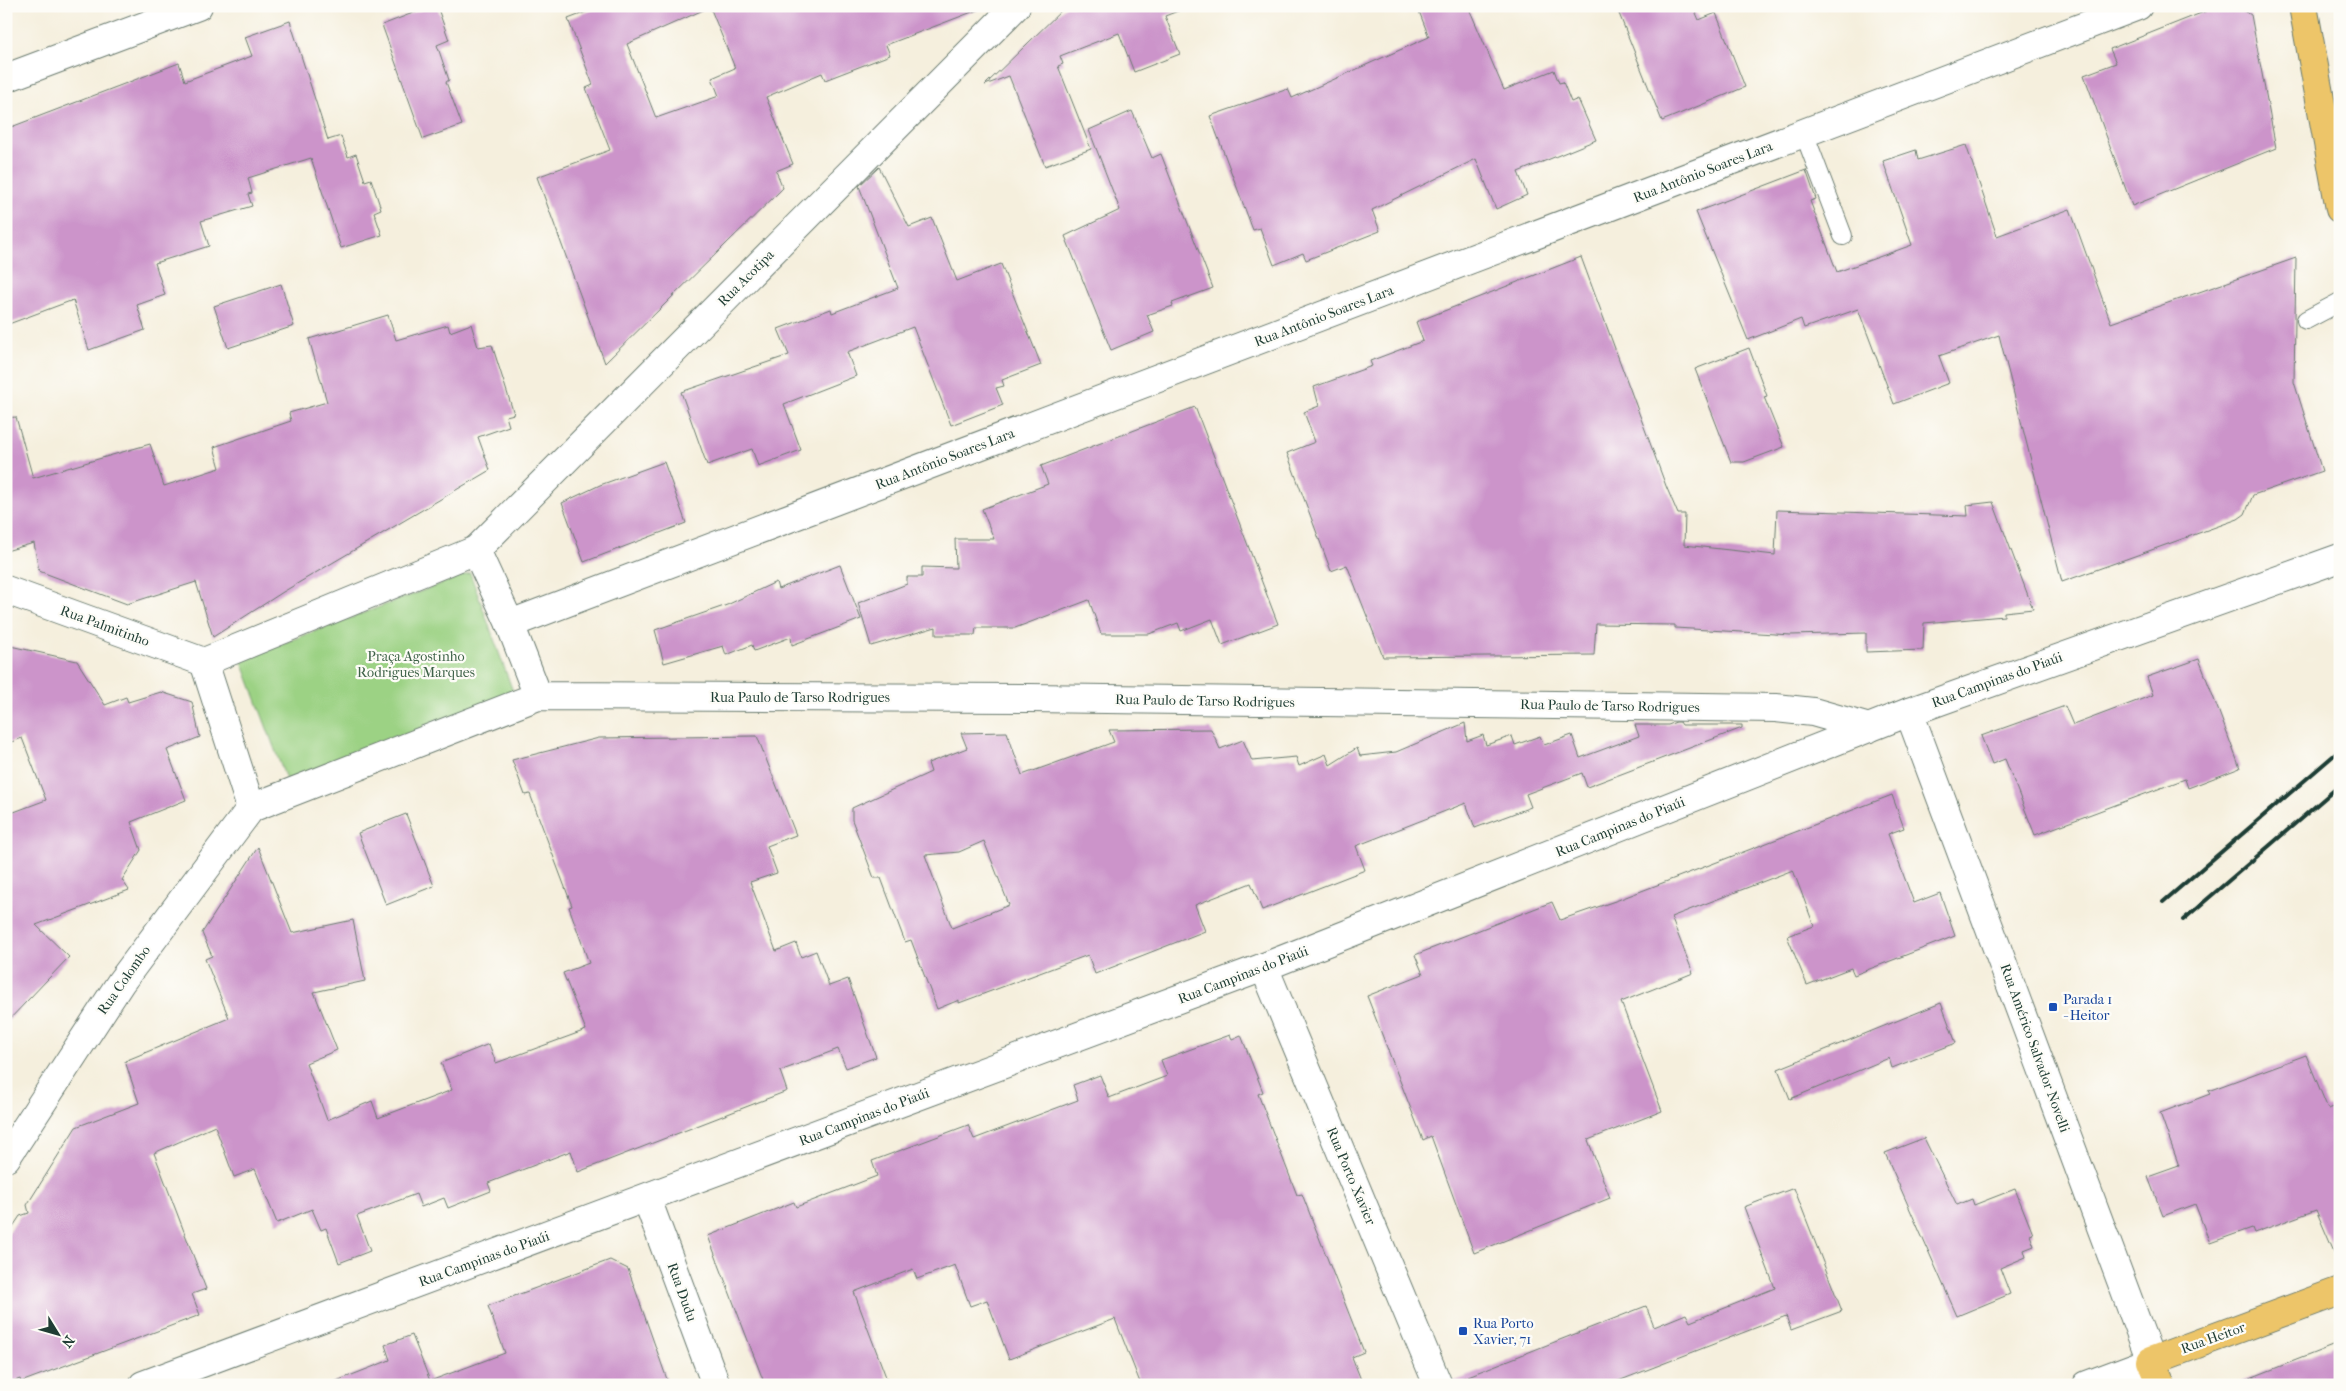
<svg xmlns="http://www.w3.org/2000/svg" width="2346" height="1391" font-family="'IM FELL French Canon',serif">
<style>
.green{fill:#9cd284;stroke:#5e885c}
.building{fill:#cc94ca;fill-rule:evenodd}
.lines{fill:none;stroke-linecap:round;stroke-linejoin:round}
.lane-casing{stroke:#6a7b6f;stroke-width:20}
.street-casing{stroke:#6a7b6f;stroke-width:30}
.primary-casing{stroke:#6a7b6f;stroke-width:30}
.lane{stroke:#fff;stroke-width:18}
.street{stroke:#fff;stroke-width:28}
.primary{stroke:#edc569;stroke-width:28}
.rail{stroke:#1f3d34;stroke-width:4}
.transit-dot{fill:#1a4fb4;stroke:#fdfcf7;stroke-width:2}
.labels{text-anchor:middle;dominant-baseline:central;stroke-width:4.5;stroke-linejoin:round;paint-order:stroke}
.street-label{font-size:14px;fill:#1f3d34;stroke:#fdfcf7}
.park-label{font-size:14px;fill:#3e6248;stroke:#fdfcf7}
.transit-label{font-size:14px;fill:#164399;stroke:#fdfcf7;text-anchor:start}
</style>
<rect width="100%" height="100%" fill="#fdfcf7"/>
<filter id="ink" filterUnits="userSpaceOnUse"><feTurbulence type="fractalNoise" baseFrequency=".02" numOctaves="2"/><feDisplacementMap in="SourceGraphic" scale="10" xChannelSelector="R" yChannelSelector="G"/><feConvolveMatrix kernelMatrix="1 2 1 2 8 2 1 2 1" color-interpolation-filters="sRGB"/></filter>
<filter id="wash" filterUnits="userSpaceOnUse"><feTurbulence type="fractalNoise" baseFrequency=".0096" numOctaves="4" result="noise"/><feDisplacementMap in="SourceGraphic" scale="20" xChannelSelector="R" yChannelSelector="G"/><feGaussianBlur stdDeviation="1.12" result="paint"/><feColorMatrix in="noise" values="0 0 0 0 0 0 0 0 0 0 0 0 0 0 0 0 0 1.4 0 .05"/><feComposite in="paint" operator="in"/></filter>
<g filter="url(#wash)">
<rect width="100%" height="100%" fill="#f5efdd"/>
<path class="green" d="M470 573 515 697 287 782 241 659Z"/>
<g id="blocks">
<g class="building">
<path d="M431 6H437L449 40 437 45 449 80 446 82 462 125 423 139 382 25Z"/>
<path d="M602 6H980V9L886 45 890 55 825 80 822 73 766 97 793 164 776 171 783 188 605 363 537 177 610 150 586 88 593 85 568 19ZM710 7 735 68 712 78 719 96 656 118 627 44Z"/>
<path d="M1066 6H1182L1183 9 1165 16 1180 54 1134 72 1119 33 1060 56 1063 64 1058 66 1091 149 1045 166 1009 76 985 85Z"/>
<path d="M1417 6H1468L1504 90 1554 70 1559 83 1563 82 1571 102 1578 99 1596 140 1518 172 1527 195 1496 209 1476 159 1372 210 1380 231 1306 260 1303 253 1274 265 1260 228 1253 230 1210 116 1288 89 1292 98 1429 37Z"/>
<path d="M1616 6H1693L1699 20 1716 13 1745 87 1662 121Z"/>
<path d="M2219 6H2237L2251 15 2276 148 2132 206 2084 75 2116 63 2110 49Z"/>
<path d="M290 21 328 140 341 136 348 157 356 154 365 181 371 179 381 209 374 212 382 235 341 248 311 158 248 178 252 193 248 194 252 206 201 221 209 246 155 263 165 295 137 305 145 330 89 350 73 300 6 325V129L179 63 185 81 252 56 245 37Z"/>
<path d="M1132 111 1152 158 1161 154 1213 288 1172 303 1173 306 1147 315 1154 332 1111 350 1065 236 1120 210 1089 130Z"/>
<path d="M1966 145 1997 236 2070 209 2111 323 2296 258 2294 382 2322 471 2253 495 2245 514 2238 519 2062 582 1999 335 1939 356 1949 383 1894 404 1858 309 1804 328 1801 319 1748 340 1696 212 1806 170 1816 199 1810 201 1837 272 1912 245 1883 161 1916 150 1918 160Z"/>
<path d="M879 167 909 227 932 218 957 281 1001 264 1041 365 1002 380 1004 386 996 388 1003 405 951 425 913 327 847 352 856 376 784 404 801 450 758 466 752 449 707 465 681 392 789 355 778 329 831 309 832 313 898 288 859 186Z"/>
<path d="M1581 257 1666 486 1678 514H1685L1684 545 1775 555 1777 510 1968 516 1967 505 1993 502 2033 609 2004 612V616L1924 623 1923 650 1866 652V633L1791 635 1675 628V625L1596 624 1594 655 1383 657 1347 565 1331 571 1287 453 1315 442 1304 412 1319 406 1314 387 1372 366 1370 361 1423 341 1416 322Z"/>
<path d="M281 284 294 326 228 348 214 306Z"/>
<path d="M388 315 396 340 448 325 450 332 471 324 478 347 492 345 514 414 506 416 509 426 478 437 490 470 283 592 213 637 196 582 127 604 39 571 34 543 6 551V418L16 417 33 478 150 444 164 486 220 468 214 447 291 421 289 413 327 402 309 339Z"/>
<path d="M1749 348 1767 396 1764 397 1784 447 1744 462H1731L1695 369Z"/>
<path d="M1195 407 1278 624 1222 645 1212 619 1181 631 1178 623 1149 634H1101L1089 600 1015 628H976L975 635H936V627L871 646 858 603 907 584V577H922V567L956 568 955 539H994L982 509 1048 484 1041 466Z"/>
<path d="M664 462 686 523 584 562 562 503 600 485Z"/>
<path d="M840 565 861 619 792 645 791 637 754 651 752 645 726 655 723 646 664 663 655 630 727 605 776 582 778 589Z"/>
<path d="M6 645 77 661 105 705 126 697 128 702 161 692 192 702 200 737 167 750 186 800 131 822 141 850 122 880 129 890 36 925 69 957 6 1023V815L46 800 22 738 6 744Z"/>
<path d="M2199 659 2240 768 2188 788 2185 779 2035 835 2005 759 1992 764 1981 736 2065 706 2073 725 2153 695 2147 677Z"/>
<path d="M1676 722H1680L1682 725H1742V728L1587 787 1582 773 1526 794 1531 807 1475 828 1466 803 1356 846 1365 870 1262 910 1251 883 1195 905 1205 931 1095 974 1088 955 959 1003V1000L937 1009 911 940 905 942 881 878H874L852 820V808L931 772 928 763 967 748 961 733 1007 732 1022 775 1114 742 1109 730 1211 729 1220 749 1243 740 1252 761 1296 757 1299 766 1326 754 1330 765 1357 748 1360 756 1396 752 1465 723 1467 741 1483 735 1486 745 1512 736 1515 745 1540 736 1544 745 1572 735 1580 758 1639 736 1635 725H1668ZM984 841 1009 905 952 928 925 855 959 852Z"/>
<path d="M757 736 796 835 767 846 777 873 750 882 776 951 796 943 801 957 816 951 829 986 848 979 876 1057 846 1068 838 1049 780 1071 787 1091 578 1172 571 1151 488 1183 491 1191 448 1208 444 1198 421 1207 416 1194 357 1216 370 1251 339 1263 326 1228 321 1230 312 1209 277 1223 255 1169 234 1177 215 1126 154 1153 206 1289 192 1294 200 1315 21 1382 20 1379 6 1384V1237L20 1216 29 1213 27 1205 76 1127 139 1103 125 1061 229 1018 205 959 212 956 202 933 258 847 292 933 353 920 365 981 314 992 337 1050 306 1063 327 1120 372 1101 378 1118 452 1090 441 1063 489 1044 496 1063 586 1030 563 973 589 963 569 907 572 906 530 794 525 795 512 760 599 738Z"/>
<path d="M1892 795 1904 828 1888 834 1914 903 1940 893 1955 936 1854 975 1851 968 1807 985 1787 936 1814 926 1793 870 1671 917 1693 973 1621 1002 1662 1111 1588 1140 1610 1198 1474 1253 1431 1136 1423 1140 1367 996 1423 974 1415 955 1487 927 1552 902 1560 920 1618 900Z"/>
<path d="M406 814 434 886 386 905 358 833Z"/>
<path d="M1941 1003 1956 1043 1892 1068 1889 1058 1790 1099 1778 1069Z"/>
<path d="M1230 1035 1232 1039 1241 1035 1263 1092 1258 1094 1297 1195 1302 1194 1364 1352 1352 1357 1363 1385H1141L1115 1319 1009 1359 987 1300 970 1306 955 1265 917 1279 913 1269 854 1292 889 1385H765L708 1236 794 1202 796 1207 877 1176 872 1161 968 1125 974 1139 1078 1100 1073 1085 1100 1075 1109 1098 1167 1076 1161 1060Z"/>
<path d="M2306 1055 2328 1109 2340 1105V1266L2316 1210 2254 1233 2252 1228 2210 1243 2195 1204 2163 1216 2148 1177 2179 1166 2160 1113 2210 1094 2208 1091Z"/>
<path d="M1924 1138 1957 1205 1972 1199 1974 1205 2015 1189 2033 1234 2030 1235 2034 1246 2024 1250 2026 1257 2000 1268 2010 1294 1957 1316 1885 1153Z"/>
<path d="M1794 1188 1842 1311 1791 1330 1786 1316 1608 1385H1453V1382L1646 1306 1654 1327 1686 1314 1690 1322 1775 1288 1744 1207Z"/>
<path d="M610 1260 628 1269 669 1385H334V1382L390 1360 385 1345 412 1335 430 1381 505 1353 488 1306Z"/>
<path d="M2340 1343V1385H2240V1382Z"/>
</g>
</g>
</g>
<g filter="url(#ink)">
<use href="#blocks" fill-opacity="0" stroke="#6a7b6f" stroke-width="1"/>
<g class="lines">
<defs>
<g id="lane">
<path d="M1804 133 1843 236"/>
<path d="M2306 320 2340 302"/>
</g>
<g id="street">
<path d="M6 78 198 6"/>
<path d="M476 550 1016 6"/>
<path d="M6 590 204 662"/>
<path d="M510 624 2138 6"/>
<path d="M538 696 510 624 476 550 204 662 251 808 538 696 1030 698 1776 708 1813 712 1869 728"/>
<path d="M1909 712 2151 1361 2087 1385"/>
<path d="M1264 967 1438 1385"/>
<path d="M6 1158 121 982 251 808"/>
<path d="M647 1199 716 1385"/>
<path d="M143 1385 1264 967 1909 712 2340 558"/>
</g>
<g id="primary">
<path d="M2303 6 2340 209"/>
<path d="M2161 1385 2151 1361 2340 1291"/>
</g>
</defs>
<use href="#lane" class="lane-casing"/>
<use href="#street" class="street-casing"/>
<use href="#primary" class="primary-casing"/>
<use href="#lane" class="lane"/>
<use href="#street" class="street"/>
<use href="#primary" class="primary"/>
<g class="rail">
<path d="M2163 902 2340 750"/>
<path d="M2183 920 2340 785"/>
</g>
</g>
</g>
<g class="transit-dot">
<rect x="2048" y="1002" width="10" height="10" rx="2.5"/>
<rect x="1458" y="1326" width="10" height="10" rx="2.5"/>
</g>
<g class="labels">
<g class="street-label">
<text transform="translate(1703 172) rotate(-21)">Rua Antônio Soares Lara</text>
<text transform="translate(746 278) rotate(-45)">Rua Acotipa</text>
<text transform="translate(1324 316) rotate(-21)">Rua Antônio Soares Lara</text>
<text transform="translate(945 459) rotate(-21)">Rua Antônio Soares Lara</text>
<text transform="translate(105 626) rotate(20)">Rua Palmitinho</text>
<text transform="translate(1997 680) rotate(-20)">Rua Campinas do Piaúi</text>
<text x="800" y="697">Rua Paulo de Tarso Rodrigues</text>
<text transform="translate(1205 701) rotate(1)">Rua Paulo de Tarso Rodrigues</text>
<text transform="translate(1610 706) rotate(1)">Rua Paulo de Tarso Rodrigues</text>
<text transform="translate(1620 827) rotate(-22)">Rua Campinas do Piaúi</text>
<text transform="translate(1243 975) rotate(-21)">Rua Campinas do Piaúi</text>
<text transform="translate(124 980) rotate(-55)">Rua Colombo</text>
<text transform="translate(2035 1048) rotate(70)">Rua Américo Salvador Novelli</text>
<text transform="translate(864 1117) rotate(-21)">Rua Campinas do Piaúi</text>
<text transform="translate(1351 1176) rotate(67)">Rua Porto Xavier</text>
<text transform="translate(484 1259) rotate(-20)">Rua Campinas do Piaúi</text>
<text transform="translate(682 1292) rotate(70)">Rua Dudu</text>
<text transform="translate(2213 1338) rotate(-20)">Rua Heitor</text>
</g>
<g class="park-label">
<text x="416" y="656">Praça Agostinho<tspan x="416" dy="16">Rodrigues Marques</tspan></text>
</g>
<g class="transit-label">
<text x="2063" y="999">Parada 1<tspan x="2063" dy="16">- Heitor</tspan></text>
<text x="1473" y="1323">Rua Porto<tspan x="1473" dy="16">Xavier, 71</tspan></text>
</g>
</g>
<rect width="2346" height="1391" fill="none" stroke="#fdfcf7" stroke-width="25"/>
<g transform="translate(58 1334) rotate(127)" stroke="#fdfcf7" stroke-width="4" paint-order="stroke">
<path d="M0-4L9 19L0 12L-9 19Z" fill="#1f3d34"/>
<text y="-8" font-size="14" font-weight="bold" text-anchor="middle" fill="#1f3d34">N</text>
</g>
</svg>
